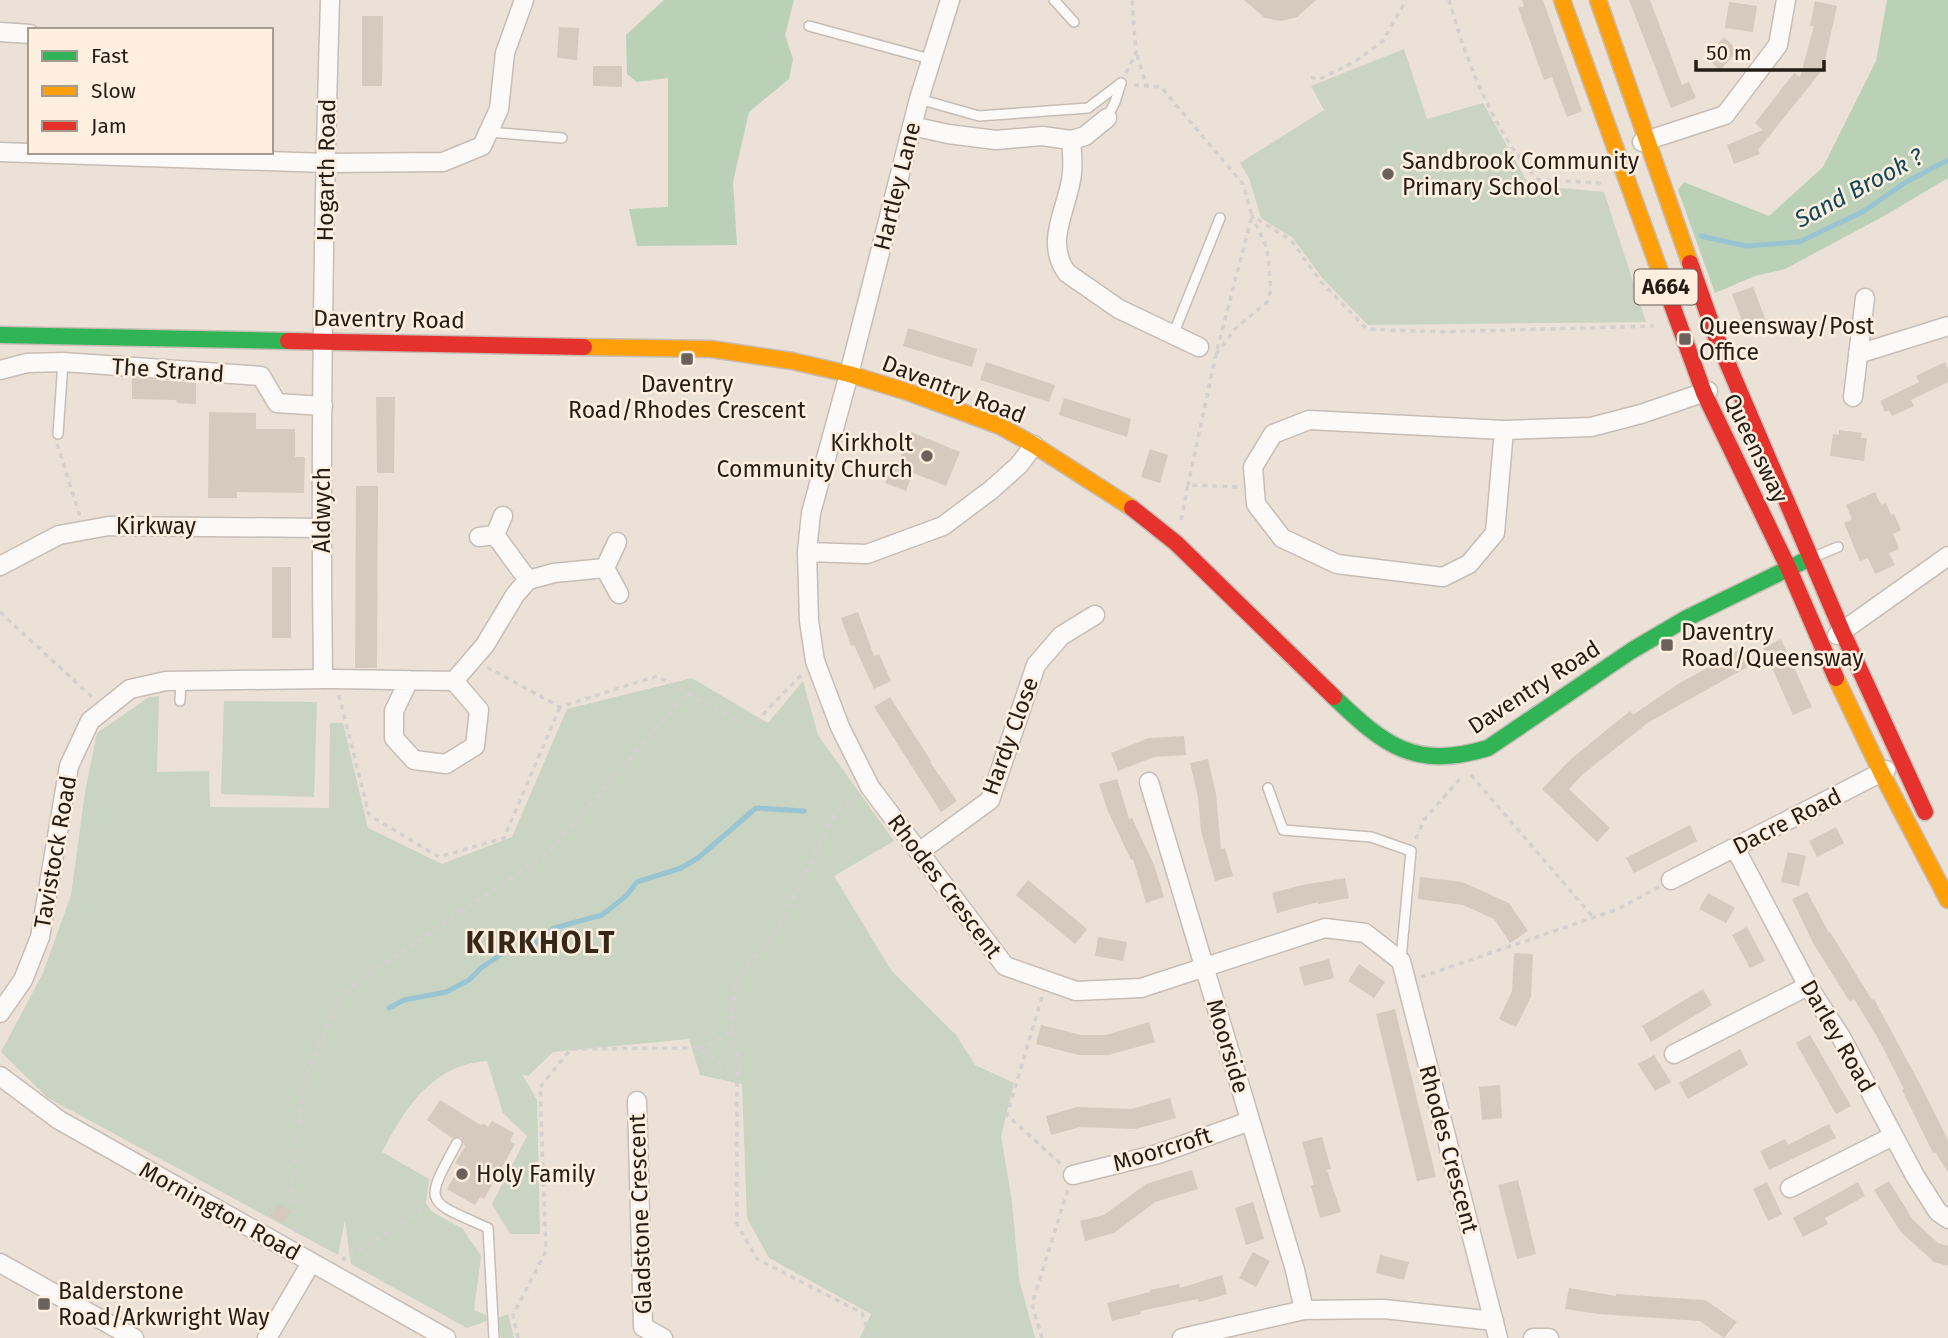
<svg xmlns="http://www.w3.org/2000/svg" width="1948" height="1338" font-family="'Fira Sans',sans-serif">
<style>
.green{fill:#c9d4c3}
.forest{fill:#bad1b8}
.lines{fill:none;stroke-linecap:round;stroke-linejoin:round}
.stream{stroke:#99c4d1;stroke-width:5}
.building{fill:#d6c9bd}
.lane-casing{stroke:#c6bdb5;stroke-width:12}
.street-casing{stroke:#c6bdb5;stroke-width:21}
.fast-casing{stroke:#c6bdb5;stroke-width:19}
.slow-casing{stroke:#c6bdb5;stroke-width:19}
.jam-casing{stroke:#c6bdb5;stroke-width:19}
.path{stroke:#d3d0ce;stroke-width:3.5;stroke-dasharray:5 5;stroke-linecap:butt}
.lane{stroke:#fcfaf9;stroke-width:9}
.street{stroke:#fcfaf9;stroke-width:18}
.fast{stroke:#30b455;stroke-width:16}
.slow{stroke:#ff9f0a;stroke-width:16}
.jam{stroke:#e5322d;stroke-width:16}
.poi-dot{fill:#6a625a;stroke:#ffefe0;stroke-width:2.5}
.labels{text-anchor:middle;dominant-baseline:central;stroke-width:5;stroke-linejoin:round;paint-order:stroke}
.shield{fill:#ffefe0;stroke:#665c53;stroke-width:2}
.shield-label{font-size:21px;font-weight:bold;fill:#241d16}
.poi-label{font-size:23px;fill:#241d16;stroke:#ffefe0;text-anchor:start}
.street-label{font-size:23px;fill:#241d16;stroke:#ffefe0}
.water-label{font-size:24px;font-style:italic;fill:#10495a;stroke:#ffefe0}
.district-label{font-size:30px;font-weight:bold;letter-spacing:2px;fill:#362718;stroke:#ffefe0}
</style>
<rect width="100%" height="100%" fill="#ece1d7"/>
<g class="green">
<path d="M1404 49 1427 119 1483 103 1529 185 1604 192 1646 322 1368 325 1323 279 1293 238 1261 218 1249 178 1240 163 1324 110 1311 86Z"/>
<path d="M692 678 768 723 803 681 818 735 894 841 834 876 891 970 956 1035 975 1065 1014 1083 1001 1136 1012 1202 1019 1279 1035 1338H860L871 1314 769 1258 747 1218 742 1084 700 1075 689 1039 553 1052 528 1076 522 1074 537 1100 540 1234H510L492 1204 527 1136 503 1113 487 1061C431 1065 406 1108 382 1152L429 1179 426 1203 431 1211 463 1229 481 1256 474 1310 486 1315 487 1321 467 1328 351 1264 345 1220 338 1255 48 1098 1 1052 43 973 71 895 85 792 97 733 149 697 159 696 157 772 209 771 210 807 329 808 330 723H343L368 828 442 864 512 837 567 709Z"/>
<path d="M224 701 317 702 314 797 221 794Z"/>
<path d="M508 1314 514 1338H501L498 1318Z"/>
</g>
<g class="forest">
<path d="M664 0H794L785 35 793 59 789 79 749 112 733 182 737 245 637 246 629 209 668 207V78L637 82 627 74 626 35Z"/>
<path d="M1887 0H1948V178L1884 216 1785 269 1755 276 1715 293 1678 190 1684 182 1769 216 1823 167 1876 61Z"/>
</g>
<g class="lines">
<g class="stream">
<path d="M1701 236 1746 246 1799 242 1864 211 1906 182 1948 160"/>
<path d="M389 1008 404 1000 446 992 469 980 481 968 505 952 523 953 554 928 602 915 626 896 637 882 681 868 698 858 756 808 804 811"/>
</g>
</g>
<g class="building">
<path d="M1244 0H1316L1297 17 1281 21 1265 18Z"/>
<path d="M1522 0H1543L1582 111 1567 117 1552 77 1544 80 1518 8 1524 6Z"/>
<path d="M1629 0H1650L1682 85 1689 82 1696 98 1671 108Z"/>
<path d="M1815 1 1837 6 1823 69 1758 150 1760 154 1734 164 1727 145 1763 130 1755 123 1794 73 1800 77 1814 26H1810Z"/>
<path d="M1729 2 1757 6 1753 32 1725 28Z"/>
<path d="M362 16H383L382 86H362Z"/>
<path d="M559 27 579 28 577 60 557 58Z"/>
<path d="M1724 37 1738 51 1720 70 1706 57Z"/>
<path d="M593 66H622V87L593 86Z"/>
<path d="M1753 287 1768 326 1747 334 1732 294Z"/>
<path d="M908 328 977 349 972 367 903 346Z"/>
<path d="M986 362 1055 385 1049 402 980 380Z"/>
<path d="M1945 362 1948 369V382L1911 400 1914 406 1892 416 1889 410 1885 412 1880 401 1919 382 1916 376Z"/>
<path d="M132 378 196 383V404L177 403 176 400 132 399Z"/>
<path d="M376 397H395L394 473H377Z"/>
<path d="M1064 398 1131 419 1127 437 1059 415Z"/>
<path d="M209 412 256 413V429H295V457H305L304 493 237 492V498H208Z"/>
<path d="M1839 430 1862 433 1861 438H1867L1864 461 1830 456 1833 434 1839 435Z"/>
<path d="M911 432 960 452 946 486 913 473 906 491 885 483 893 464 897 466Z"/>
<path d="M1150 449 1168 455 1160 483 1141 477Z"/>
<path d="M356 486H378L377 668H355Z"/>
<path d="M1875 492 1881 505 1886 503 1891 515 1894 514 1901 530 1893 534 1899 549 1889 553 1895 565 1875 574 1868 558 1860 561 1844 523 1852 519 1846 505Z"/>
<rect x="272" y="567" width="19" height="71"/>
<path d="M858 612 874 656 879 654 891 681 874 689 854 645 851 646 841 618Z"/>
<path d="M1781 639 1812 707 1793 715 1763 648Z"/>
<path d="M1743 648 1751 665 1649 722 1583 774 1569 789 1610 828 1597 842 1542 789 1571 759 1630 711 1633 715 1678 684 1718 662 1717 661Z"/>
<path d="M890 697 931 761 930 762 957 801 941 812 874 707Z"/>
<path d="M1184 736 1186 755 1154 757 1118 771 1111 753 1149 738Z"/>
<path d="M1208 759 1216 794 1221 849 1225 848 1233 876 1215 881 1201 831 1198 797 1190 763Z"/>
<path d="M1117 779 1129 819 1132 818 1154 865 1164 897 1146 903 1133 859 1131 860 1107 809 1099 784Z"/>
<path d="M1690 825 1697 841 1634 873 1626 858Z"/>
<path d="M1836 827 1844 843 1817 857 1809 841Z"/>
<path d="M1788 852 1806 856 1799 886 1781 882Z"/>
<path d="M1420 877 1462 882 1509 903 1528 931 1510 943 1494 919 1463 905 1418 899Z"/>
<path d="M1345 878 1349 898 1318 904V902L1277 913 1272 893 1302 885Z"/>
<path d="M1028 880 1087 929 1075 944 1016 895Z"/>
<path d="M1807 892 1829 933 1830 932 1872 1000 1874 999 1922 1088 1948 1140V1172L1935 1152 1933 1153 1902 1090 1904 1089 1879 1040 1854 999 1850 1002 1813 943 1792 899Z"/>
<path d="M1708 893 1735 908 1726 923 1699 909Z"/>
<path d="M1747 927 1765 961 1750 968 1732 935Z"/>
<path d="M1098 937 1127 942 1123 961 1095 956Z"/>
<path d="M1514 953 1533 954 1531 997 1516 1027 1499 1019 1512 991Z"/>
<path d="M1329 959 1334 978 1304 986 1299 967Z"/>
<path d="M1359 964 1385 982 1374 998 1348 981Z"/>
<path d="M1703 989 1712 1005 1651 1042 1642 1026Z"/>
<path d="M1395 1009 1436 1177 1417 1181 1376 1014Z"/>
<path d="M1149 1022 1155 1042 1109 1055H1079L1036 1044 1041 1025 1081 1035H1106Z"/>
<path d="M1810 1035 1851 1106 1836 1114 1796 1043Z"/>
<path d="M1740 1049 1748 1065 1688 1099 1679 1083Z"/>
<path d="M1654 1055 1671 1082 1655 1091 1638 1064Z"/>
<path d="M1500 1085 1502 1118 1482 1120 1479 1087Z"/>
<path d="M1170 1098 1176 1118 1135 1129 1080 1127 1051 1135 1046 1116 1077 1107 1132 1109Z"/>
<path d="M440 1100 482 1126 483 1123 488 1127 492 1121 514 1133 510 1141 515 1144 484 1199 480 1197 475 1205 447 1189 460 1166 455 1163 465 1147 461 1137 452 1138 427 1120Z"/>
<path d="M1829 1124 1836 1138 1769 1170 1760 1151 1785 1139 1788 1145Z"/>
<path d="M1322 1137 1331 1169 1327 1170 1341 1212 1320 1218 1311 1186 1314 1185 1302 1142Z"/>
<path d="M1192 1170 1198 1189 1155 1202 1114 1233 1085 1241 1080 1221 1104 1215 1146 1184Z"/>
<path d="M1518 1180 1536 1254 1517 1259 1498 1185Z"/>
<path d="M1889 1181 1913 1220 1938 1243 1948 1246V1266L1934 1262 1901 1232 1874 1190Z"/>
<path d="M1767 1182 1782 1214 1768 1221 1753 1189Z"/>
<path d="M1858 1182 1865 1196 1825 1218 1828 1224 1803 1237 1793 1218Z"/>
<path d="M1253 1202 1264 1239 1246 1245 1235 1208Z"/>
<path d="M277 1204 290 1211 283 1223 270 1216Z"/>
<path d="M1253 1252 1270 1261 1256 1287 1239 1278Z"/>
<path d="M1380 1255 1409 1262 1404 1280 1376 1273Z"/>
<path d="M1222 1275 1227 1294 1199 1302 1198 1299 1140 1311 1141 1314 1112 1321 1107 1303 1150 1292V1290L1179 1284 1180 1288Z"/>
<path d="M1569 1288 1616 1296V1294L1705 1300 1737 1322 1724 1338 1700 1321 1599 1314 1565 1309Z"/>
</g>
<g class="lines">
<defs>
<g id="lane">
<path d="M1054 0 1074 22"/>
<path d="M809 26 930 59"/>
<path d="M919 99 979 116 1088 108 1121 83"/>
<path d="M1107 118 1115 102 1121 83"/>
<path d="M488 132 562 138"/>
<path d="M1173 335 1220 218"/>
<path d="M58 434 63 362"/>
<path d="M1816 556 1838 547"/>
<path d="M180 701 181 680"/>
<path d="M1268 788 1283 830 1371 837 1411 851 1401 959"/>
<path d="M457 1143C423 1205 425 1200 488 1228L494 1338"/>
</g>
<g id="street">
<path d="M950 0 919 99 849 374 811 513 807 552 809 621 815 661 840 727 870 787 1005 966 1076 991 1141 988 1325 928 1365 933 1401 961 1498 1338"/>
<path d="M0 32 30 34"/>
<path d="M912 126 948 134 996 140 1042 136 1071 140 1085 136 1107 118"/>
<path d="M1071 140C1072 150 1073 162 1072 173 1069 207 1043 241 1067 273L1119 309 1199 347"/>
<path d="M1642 142 1725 115 1778 45 1786 0"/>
<path d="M0 152 325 163 443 162 482 146 499 109 505 53 524 0"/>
<path d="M1858 354 1948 326"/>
<path d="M0 370 27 363 63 362 261 376 277 403 323 406"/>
<path d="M1853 397 1865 298"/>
<path d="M1504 430 1309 420 1273 434 1253 467 1256 504 1282 538 1337 564 1443 577 1469 564 1495 533 1504 430 1591 427 1641 414 1708 391"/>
<path d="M495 535 528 580"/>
<path d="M479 537 495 535 503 516"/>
<path d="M617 542 605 568 619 594"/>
<path d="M807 552 867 554 943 526 991 490 1019 465 1034 445"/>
<path d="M0 566 59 535 109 526 321 528"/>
<path d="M1837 635 1948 556"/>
<path d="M323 679C320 452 323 226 330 0"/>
<path d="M454 681 485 645 515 595 528 580 554 573 605 568"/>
<path d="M1149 782 1295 1270 1304 1310"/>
<path d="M1735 848 1808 986 1841 1037 1915 1176 1938 1212 1948 1219"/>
<path d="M919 852 990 800 1036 665 1061 636 1095 615"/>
<path d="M1671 880 1886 770"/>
<path d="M0 1013 23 980 40 937 69 766 90 721 130 689 166 681 323 679H335L454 681 479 710 475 746 446 764 414 760 394 738V711L409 680"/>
<path d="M1674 1054 1808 986"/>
<path d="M0 1076 59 1120 446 1338"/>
<path d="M637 1101 643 1327 663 1338"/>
<path d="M1073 1175 1158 1154 1250 1121"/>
<path d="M1790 1188 1893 1136"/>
<path d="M0 1263 134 1338"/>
<path d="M267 1338 311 1263"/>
<path d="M1182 1338 1304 1310 1384 1309 1494 1321"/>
<path d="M1533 1338H1549"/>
</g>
<g id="fast">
<path d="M0 335 288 341"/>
<path d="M1334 697C1385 746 1415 770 1488 748L1631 651 1687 618 1804 561"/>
</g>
<g id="slow">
<path d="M1562 0 1672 305"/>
<path d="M1598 0 1690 263"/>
<path d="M584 347 711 349 792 361 849 374 908 392 1000 426 1034 445 1132 508"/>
<path d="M1836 678 1881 772 1948 900"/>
</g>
<g id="jam">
<path d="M1690 263 1715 334 1842 631 1925 812"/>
<path d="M1672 305 1704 393 1788 567 1836 678"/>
<path d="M288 341 584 347"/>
<path d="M1132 508 1176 543 1334 697"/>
</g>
</defs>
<use href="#lane" class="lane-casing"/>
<use href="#street" class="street-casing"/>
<use href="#fast" class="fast-casing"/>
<use href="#slow" class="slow-casing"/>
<use href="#jam" class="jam-casing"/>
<g class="path">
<path d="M1449 0C1465 58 1495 137 1539 180L1599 183 1603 187"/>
<path d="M1137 55 1146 85"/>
<path d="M1126 73 1136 53 1132 0"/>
<path d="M1311 77 1318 80 1356 61 1383 41 1406 0"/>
<path d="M1134 85 1161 87 1243 184 1252 216 1216 354 1188 485"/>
<path d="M1216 354 1236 328 1267 302 1271 290 1267 248 1252 216 1291 240 1321 282 1367 329 1439 332 1654 326"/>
<path d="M57 444 80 516"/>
<path d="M1181 520 1188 485 1238 487"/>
<path d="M0 612 93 698"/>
<path d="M487 667 560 707 657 676 750 728 802 674"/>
<path d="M339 695 369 815 439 857 504 838 560 707"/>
<path d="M1471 775 1593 917"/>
<path d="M1416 839 1424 820 1463 775"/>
<path d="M1421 977 1618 909 1659 887"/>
<path d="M1042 997 1007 1115 1063 1166"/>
<path d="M732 1031 731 1013 738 976 769 941 787 911 835 814 857 795"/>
<path d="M698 1048 716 1041 732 1031 740 1067 737 1075"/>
<path d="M296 1233 292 1189 304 1080 336 1006 349 988 549 852 687 693"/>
<path d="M343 1261 345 1256 362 1249 426 1206"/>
<path d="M518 1338 513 1315 546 1251 540 1087 571 1049 698 1048 737 1075V1224L757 1259 862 1313 870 1338"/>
<path d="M1042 1338 1032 1304 1068 1189"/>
</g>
<use href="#lane" class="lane"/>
<use href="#street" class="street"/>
<use href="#fast" class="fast"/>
<use href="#slow" class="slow"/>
<use href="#jam" class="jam"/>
</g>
<g class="poi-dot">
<circle cx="1388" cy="174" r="7"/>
<rect x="1678" y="332" width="14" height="14" rx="3.5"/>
<rect x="680" y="352" width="14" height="14" rx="3.5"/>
<circle cx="927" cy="456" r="7"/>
<rect x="1660" y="638" width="14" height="14" rx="3.5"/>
<circle cx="462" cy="1174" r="7"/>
<rect x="37" y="1297" width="14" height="14" rx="3.5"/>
</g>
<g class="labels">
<rect class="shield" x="1634.5" y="269.5" width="63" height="35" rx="5"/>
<g class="shield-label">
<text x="1666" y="287">A664</text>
</g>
<g class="poi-label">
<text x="1402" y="161">Sandbrook Community<tspan x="1402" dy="26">Primary School</tspan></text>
<text x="1699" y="326">Queensway/Post<tspan x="1699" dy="26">Office</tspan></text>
<text x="687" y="384" text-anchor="middle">Daventry<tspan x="687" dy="26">Road/Rhodes Crescent</tspan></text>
<text x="913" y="443" text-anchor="end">Kirkholt<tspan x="913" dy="26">Community Church</tspan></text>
<text x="1681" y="632">Daventry<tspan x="1681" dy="26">Road/Queensway</tspan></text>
<text x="476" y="1174">Holy Family</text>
<text x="58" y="1291">Balderstone<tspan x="58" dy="26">Road/Arkwright Way</tspan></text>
</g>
<g class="street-label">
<text transform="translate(326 170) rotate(-89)">Hogarth Road</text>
<text transform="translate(897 186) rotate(-76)">Hartley Lane</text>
<text transform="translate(389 319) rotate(1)">Daventry Road</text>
<text transform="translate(168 370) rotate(4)">The Strand</text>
<text transform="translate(954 389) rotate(21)">Daventry Road</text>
<text transform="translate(1756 448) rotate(64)">Queensway</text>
<text transform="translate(322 510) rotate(-90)">Aldwych</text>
<text x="156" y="526">Kirkway</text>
<text transform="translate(1534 687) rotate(-33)">Daventry Road</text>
<text transform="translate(1010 736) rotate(-70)">Hardy Close</text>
<text transform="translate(1787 821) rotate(-27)">Dacre Road</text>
<text transform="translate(55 852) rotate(-80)">Tavistock Road</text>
<text transform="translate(945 886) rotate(53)">Rhodes Crescent</text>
<text transform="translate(1838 1036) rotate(60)">Darley Road</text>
<text transform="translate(1228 1046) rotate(73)">Moorside</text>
<text transform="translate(1162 1149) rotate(-17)">Moorcroft</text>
<text transform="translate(1449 1149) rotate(75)">Rhodes Crescent</text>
<text transform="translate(220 1211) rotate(29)">Mornington Road</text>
<text transform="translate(640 1214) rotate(-92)">Gladstone Crescent</text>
</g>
<g class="water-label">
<text transform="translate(1859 188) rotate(-28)">Sand Brook ?</text>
</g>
<g class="district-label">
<text x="541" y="943">KIRKHOLT</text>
</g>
</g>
<rect x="28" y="28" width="245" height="126" fill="#ffefe0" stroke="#a79b8f" stroke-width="2"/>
<rect x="42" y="51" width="35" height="10" fill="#30b455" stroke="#a79b8f" stroke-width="2"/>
<text x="91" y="63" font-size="21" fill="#241d16">Fast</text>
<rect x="42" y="86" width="35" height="10" fill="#ff9f0a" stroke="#a79b8f" stroke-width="2"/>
<text x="91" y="98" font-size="21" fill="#241d16">Slow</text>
<rect x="42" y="121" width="35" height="10" fill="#e5322d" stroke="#a79b8f" stroke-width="2"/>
<text x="91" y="133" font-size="21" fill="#241d16">Jam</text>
<path d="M1696 60v10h128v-10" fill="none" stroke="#241d16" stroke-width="3.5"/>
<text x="1706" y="60" font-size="21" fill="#241d16" stroke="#ffefe0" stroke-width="5" paint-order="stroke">50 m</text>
</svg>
